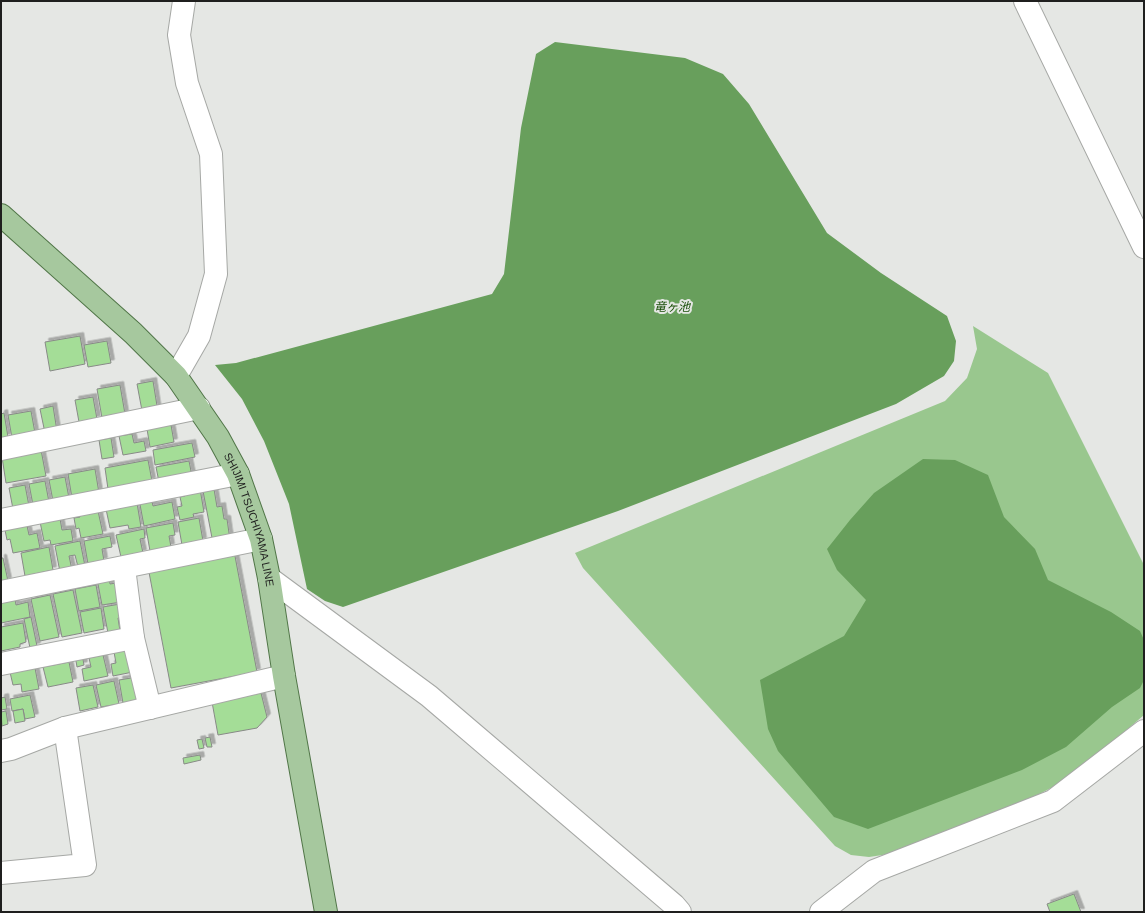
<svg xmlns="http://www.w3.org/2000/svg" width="1145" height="913" font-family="Arial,'Noto Sans JP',sans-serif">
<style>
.green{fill:#99c78e}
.water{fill:#689f5c}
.building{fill:#a4dd97;stroke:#888a87;filter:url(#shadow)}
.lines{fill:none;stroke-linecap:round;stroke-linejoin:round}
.minor-casing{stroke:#a6a8a5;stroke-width:24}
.major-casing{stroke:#507547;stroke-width:24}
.minor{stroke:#fff;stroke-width:22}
.major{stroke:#a6c89e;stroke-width:22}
.labels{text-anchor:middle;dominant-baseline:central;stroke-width:4;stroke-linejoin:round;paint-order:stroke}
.street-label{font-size:11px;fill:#1f1f1e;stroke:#e5e7e4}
.water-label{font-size:12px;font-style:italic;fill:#184e07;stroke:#e5e7e4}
</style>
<defs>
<filter id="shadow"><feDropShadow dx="3.5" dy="-3.5" stdDeviation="0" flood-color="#0004"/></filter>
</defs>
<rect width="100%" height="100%" fill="#e5e7e4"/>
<path class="green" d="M973 326 1048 373 1144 565V715L1072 777 1003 813 909 851 869 857 851 855 835 846 583 568 575 553 945 401 967 378 977 349Z"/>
<g class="water">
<path d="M555 42 685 58 723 74 749 104 827 233 881 273 947 316 956 341 954 361 944 376 896 404 618 511 343 607 325 601 307 589 289 504 264 441 242 399 215 365 236 363 492 294 504 274 521 128 536 54Z"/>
<path d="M923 459 955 460 988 475 1004 517 1035 549 1048 580 1111 612 1140 631 1144 640V680L1140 688 1112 707 1066 747 1022 770 868 829 834 817 778 751 768 729 760 680 844 636 866 600 837 570 827 549 850 520 874 493Z"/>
</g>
<g class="building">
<path d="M80 336 85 364 50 371 45 342Z"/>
<path d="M107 341 111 363 88 367 84 345Z"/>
<path d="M153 381 158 412 143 416 137 384Z"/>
<path d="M120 385 125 414 102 418 97 389Z"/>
<path d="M93 397 97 419 79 422 75 400Z"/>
<path d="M53 406 57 431 45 433 40 409Z"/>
<path d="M31 411 35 433 12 438 8 415Z"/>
<path d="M4 413 8 437 1 438V414Z"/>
<path d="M171 425 174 442 150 447 147 429Z"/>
<path d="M132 434 134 443 144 441 146 451 123 455 119 436Z"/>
<path d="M111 438 114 457 102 459 99 440Z"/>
<path d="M192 443 195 457 155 465 153 450Z"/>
<path d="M41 450 46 476 6 483 2 457Z"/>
<path d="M148 460 152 481 108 489 105 468Z"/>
<path d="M189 461 192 476 159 482 156 467Z"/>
<path d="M95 469 99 493 72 498 68 474Z"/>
<path d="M65 477 69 498 53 501 49 480Z"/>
<path d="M45 481 49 502 33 505 29 484Z"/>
<path d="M25 485 29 506 13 509 9 488Z"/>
<path d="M200 489 204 512 193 514 194 517 180 520 177 507 182 506 180 497 185 496 184 491Z"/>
<path d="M214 489 217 507 222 506 224 519H227L230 540 213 543 203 491Z"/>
<path d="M151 497 153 506 172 502 175 519 144 526 139 499Z"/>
<path d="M137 503 141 527 129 529 128 525 110 528 106 509Z"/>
<path d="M98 511 103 534 81 538 79 528 76 529 74 518 80 517V515Z"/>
<path d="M59 513 62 530 71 529 73 541 51 545 50 540 44 541 39 517Z"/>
<path d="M199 518 203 541 182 545 178 522Z"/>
<path d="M26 521 29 535 37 533 40 548 13 553 10 539 7 540 4 525Z"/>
<path d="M173 523 175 535 169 536 171 547 150 551 146 528Z"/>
<path d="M144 529 145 538 140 539 143 553 121 557 116 535Z"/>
<path d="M110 536 112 547 102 549 104 561 88 564 84 541Z"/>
<path d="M80 541 85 566 78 567 75 555 69 556 72 570 60 572 55 546Z"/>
<path d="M49 547 53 570 25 576 21 553Z"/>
<path d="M234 551 257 672 171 688 148 567Z"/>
<path d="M1 558H3L8 581 1 582Z"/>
<path d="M109 577 110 584 116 583 121 602 102 605 97 579Z"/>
<path d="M96 585 100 607 79 611 75 589Z"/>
<path d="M73 590 82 633 62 637 53 594Z"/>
<path d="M50 595 59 637 40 641 31 599Z"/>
<path d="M15 599 16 605 28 602 30 617 1 623V601Z"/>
<path d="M120 604 122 617 118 618 120 631 108 633 103 607Z"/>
<path d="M101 608 104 629 84 633 80 612Z"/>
<path d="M31 617 37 646 30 648 24 619Z"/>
<path d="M23 623 26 642 20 644V647L1 651V627Z"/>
<path d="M128 649 133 672 113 676 111 664 116 663 114 652Z"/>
<path d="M82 654 84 665 77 667 75 655Z"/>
<path d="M103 655 108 676 84 681 82 669 91 667 89 658Z"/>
<path d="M69 662 73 682 48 687 43 667Z"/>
<path d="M9 668H35L39 689 22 692 21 684 13 685Z"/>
<path d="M137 677 138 700 123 703 119 680Z"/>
<path d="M114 681 119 704 101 707 96 685Z"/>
<path d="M93 685 98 707 80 711 76 688Z"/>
<path d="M261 693 267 717 257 728 218 735 212 702Z"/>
<path d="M30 695 35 717 25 719 23 709 12 711 10 699Z"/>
<path d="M5 697 7 709 1 710V698Z"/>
<path d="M23 709 25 721 15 723 13 711Z"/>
<path d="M6 711 8 724 2 726 1 712Z"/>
<path d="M210 737 212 747H207L205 738Z"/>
<path d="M202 739 204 748 199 749 197 740Z"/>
<path d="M200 755 201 760 184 764 183 758Z"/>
<path d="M1074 894 1081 912H1050L1047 904Z"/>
</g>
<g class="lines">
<defs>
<g id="minor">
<path d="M1025 1 1144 247"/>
<path d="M176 376 199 336 216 274 211 154 187 83 179 35 184 1"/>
<path d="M1 449 199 408"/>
<path d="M1 520 238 474"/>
<path d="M124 568 133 638 150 708"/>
<path d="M269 578 429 696 674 905 680 912"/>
<path d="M1 592 261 539"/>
<path d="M1 664 133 638"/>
<path d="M1 751 11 749 65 728 284 676"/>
<path d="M1 873 85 865 65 728"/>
<path d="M821 912 874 871 1053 801 1144 731"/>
</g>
<g id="major">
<path id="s1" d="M1 215 133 333 176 376 218 437 238 474 261 539 269 578 284 676 326 912"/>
</g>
</defs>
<use href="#minor" class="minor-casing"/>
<use href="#major" class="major-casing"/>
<use href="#minor" class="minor"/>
<use href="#major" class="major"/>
</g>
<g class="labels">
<g class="street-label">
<text stroke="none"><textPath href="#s1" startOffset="401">SHIJIMI TSUCHIYAMA LINE</textPath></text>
</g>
<g class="water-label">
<text x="672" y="307">竜ヶ池</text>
</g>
</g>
<rect width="1145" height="913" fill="none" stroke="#1f1f1e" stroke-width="4"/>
</svg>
